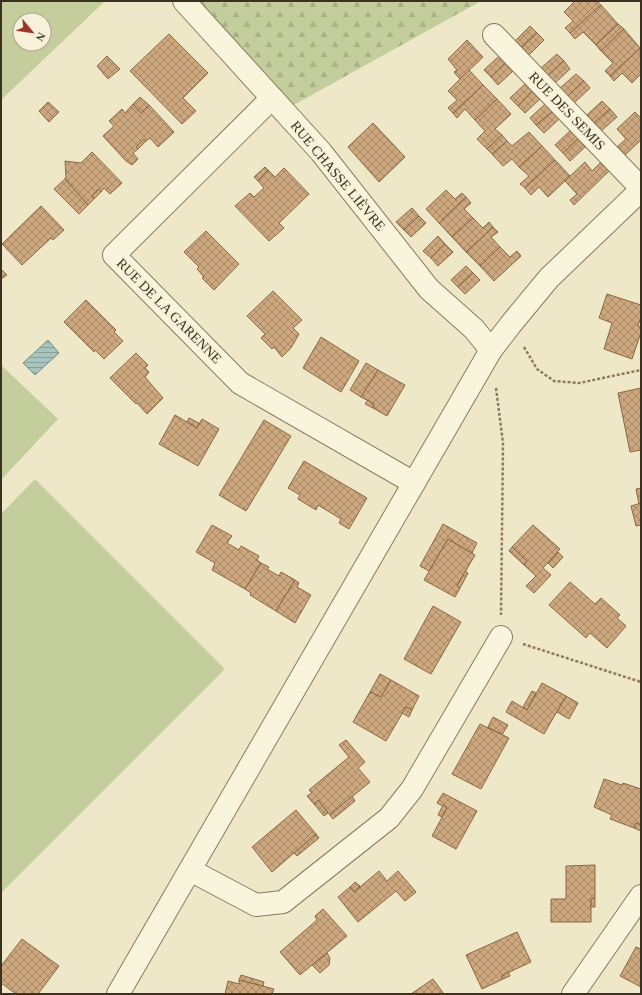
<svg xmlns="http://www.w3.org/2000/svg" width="642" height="995" font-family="'Times New Roman',serif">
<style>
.green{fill:#c3ce9c;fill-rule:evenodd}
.forest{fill:url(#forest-firs)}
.water{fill:url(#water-rules);stroke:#6f928d}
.building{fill:url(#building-cross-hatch);stroke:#8b6742}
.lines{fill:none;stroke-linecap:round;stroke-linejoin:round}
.minor-casing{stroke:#8c7b5d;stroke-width:24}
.path{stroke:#8c7b5d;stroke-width:2.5;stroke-dasharray:3 2;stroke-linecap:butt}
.minor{stroke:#f9f4dc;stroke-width:22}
.labels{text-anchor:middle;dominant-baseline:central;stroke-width:4;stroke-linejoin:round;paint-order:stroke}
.street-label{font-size:14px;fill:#3c3120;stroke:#f6f1d8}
</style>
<defs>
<pattern id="forest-firs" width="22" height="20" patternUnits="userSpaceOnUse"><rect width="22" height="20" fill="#c3ce9c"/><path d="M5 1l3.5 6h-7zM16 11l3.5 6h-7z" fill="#a8b186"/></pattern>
<pattern id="water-rules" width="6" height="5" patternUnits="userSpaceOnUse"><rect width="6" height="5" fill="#a9c3be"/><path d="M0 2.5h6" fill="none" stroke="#8b9f9a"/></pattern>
<pattern id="building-cross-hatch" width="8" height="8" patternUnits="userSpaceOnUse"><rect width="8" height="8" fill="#cda87e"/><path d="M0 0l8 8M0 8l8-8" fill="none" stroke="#a88967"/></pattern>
</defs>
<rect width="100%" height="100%" fill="#efe8c8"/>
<g class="green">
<path d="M1 1H105L1 100ZM20 20H44V44H20Z"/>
<path d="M1 365 58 419 1 480Z"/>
<path d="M35 479 225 669 1 893V514Z"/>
</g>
<path class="forest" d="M198 1H481L292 106Z"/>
<path class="water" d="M48 340 59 353 35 375 23 363Z"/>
<g class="building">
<path d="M575 1H597L601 5 570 33 565 28 573 21 564 12Z"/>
<path d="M601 5 618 24 596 45 583 32 575 39 570 33Z"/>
<path d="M618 24 624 29 601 51 596 45Z"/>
<path d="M530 26 537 33 522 47 515 41Z"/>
<path d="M624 29 640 48 610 76 605 71 613 63 601 51Z"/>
<path d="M537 33 544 40 529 55 522 47Z"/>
<path d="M169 34 208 73 183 98 196 111 182 124 130 71Z"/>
<path d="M467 40 483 57 460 79 454 72 457 70 448 59Z"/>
<path d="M640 48 641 74 632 83 622 73 614 81 610 76Z"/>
<path d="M557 54 564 61 548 75 541 68Z"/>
<path d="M107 56 120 69 108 79 97 66Z"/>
<path d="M499 56 506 63 491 77 484 70Z"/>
<path d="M564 61 570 69 555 83 548 75Z"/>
<path d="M506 63 513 71 498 85 491 77Z"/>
<path d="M469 70 483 85 453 113 448 108 457 100 448 91Z"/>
<path d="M576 74 584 81 568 96 560 88Z"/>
<path d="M584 81 590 88 574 103 568 96Z"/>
<path d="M525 84 532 91 518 106 510 98Z"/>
<path d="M483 85 497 99 475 120 465 109 457 118 453 113Z"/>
<path d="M532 91 540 99 525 113 518 106Z"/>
<path d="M140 97 149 105 141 113 133 104Z"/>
<path d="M497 99 511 114 495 129 502 135 487 149 477 139 485 131 475 120Z"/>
<path d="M602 101 610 109 594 123 587 115Z"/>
<path d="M48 102 59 112 49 122 39 111Z"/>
<path d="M133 104 141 113 149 105 174 132 158 147 150 138 146 141 144 139 136 147 138 149 133 153 138 159 132 165 126 161 103 136 114 126 109 121 122 109 125 113Z"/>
<path d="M545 104 552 112 536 125 530 118Z"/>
<path d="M610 109 617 117 601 131 594 123Z"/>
<path d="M552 112 559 119 544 133 536 125Z"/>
<path d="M635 112 641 118V140L625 155 617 147 626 139 617 129Z"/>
<path d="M373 123 405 157 379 182 348 147Z"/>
<path d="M570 131 578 139 563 153 555 145Z"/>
<path d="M529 132 542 146 519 167 512 159 503 166 492 154 507 141 512 146Z"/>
<path d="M502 135 507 141 492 154 487 149Z"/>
<path d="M144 139 146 141 138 149 136 147Z"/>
<path d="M578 139 585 147 570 161 563 153Z"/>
<path d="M542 146 555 160 525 188 520 184 529 176 519 167Z"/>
<path d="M92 152 122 183 110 194 104 188 101 192 98 189 92 196 94 199 88 205 65 179 66 177 65 161 81 163Z"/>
<path d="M555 160 570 176 548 197 539 187 531 195 525 188Z"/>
<path d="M585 162 592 171 600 163 609 171 574 205 570 200 577 194 565 181Z"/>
<path d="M265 167 268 170 258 181 254 177Z"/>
<path d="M284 168 309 194 279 223 284 228 269 241 235 206 250 193 254 197 264 188 258 181 268 170 275 177Z"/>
<path d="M65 179 88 205 79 214 54 189Z"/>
<path d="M98 189 101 192 94 199 92 196Z"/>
<path d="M446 190 455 199 462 193 466 197 439 223 426 209Z"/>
<path d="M466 197 471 203 464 209 473 218 452 237 439 223Z"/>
<path d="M41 206 64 230 53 240 51 238 22 265 2 244Z"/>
<path d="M412 208 419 216 404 230 396 222Z"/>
<path d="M419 216 426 223 411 237 404 230Z"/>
<path d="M473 218 483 228 489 222 493 227 466 252 452 237Z"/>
<path d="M493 227 498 232 491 237 500 247 480 266 466 252Z"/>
<path d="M206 231 239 264 214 290 202 278 204 277 197 269 199 267 184 252Z"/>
<path d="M438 236 445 244 431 258 423 251Z"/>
<path d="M445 244 453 252 438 266 431 258Z"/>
<path d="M500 247 510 257 517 251 521 256 494 281 480 266Z"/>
<path d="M466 266 473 273 458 287 451 280Z"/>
<path d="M1 269 7 275 1 279Z"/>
<path d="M473 273 480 280 465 294 458 287Z"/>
<path d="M273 291 302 320 293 328 299 334 291 348 282 357 274 347 272 349 261 338 265 334 247 316Z"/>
<path d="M607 294 641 305V317L638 326 641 327V332L632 359 604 349 612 323 599 318Z"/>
<path d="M86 300 116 330 114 332 123 341 104 359 95 350 94 352 64 322Z"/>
<path d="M321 337 359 361 341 392 303 368Z"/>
<path d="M136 353 148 365 145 368 149 372 145 377 163 398 147 414 137 403 136 404 110 378Z"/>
<path d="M366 363 378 370 361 397 350 390Z"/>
<path d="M378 370 405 385 387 416 373 408 374 404 361 397Z"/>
<path d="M641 388V450L630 452 618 393Z"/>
<path d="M368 400 374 404 373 408 365 404Z"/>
<path d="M175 415 197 428 202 419 219 429 198 466 159 444Z"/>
<path d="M189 418 199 423 197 428 187 422Z"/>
<path d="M264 420 291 436 246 511 219 495Z"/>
<path d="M304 461 367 498 349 529 339 523 341 519 318 505 316 510 298 499 300 495 288 488Z"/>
<path d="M641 488V503L639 504 636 489Z"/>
<path d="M641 503V525L636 526 631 506Z"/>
<path d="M443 524 477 543 472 553 448 539 429 571 420 566Z"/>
<path d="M212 525 232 536 227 543 239 550 241 546 259 556 257 560 261 563 245 589 212 570 215 563 196 552Z"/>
<path d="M533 525 560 549 543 568 551 575 534 593 526 586 536 576 524 565 527 561 512 547Z"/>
<path d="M448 539 475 555 457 586 460 588 455 597 424 580Z"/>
<path d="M512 547 527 561 524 565 509 551Z"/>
<path d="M558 552 563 557 553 568 548 563Z"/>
<path d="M261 563 269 567 267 569 279 576 281 572 295 580 276 611 250 595 251 593 245 589Z"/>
<path d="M465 571 468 573 460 588 457 586Z"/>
<path d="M295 580 299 583 297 587 311 595 295 623 276 611Z"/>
<path d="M570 582 595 604 601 598 620 615 617 618 626 626 607 648 590 633 586 638 549 605Z"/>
<path d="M433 606 461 622 431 674 404 659Z"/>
<path d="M380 674 391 680 381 697 370 692Z"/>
<path d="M391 680 419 696 412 710 406 707 386 741 353 722 370 692 381 697Z"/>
<path d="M542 683 566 696 544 734 506 712 512 701 527 710Z"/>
<path d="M532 691 536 693 527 710 523 707Z"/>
<path d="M566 696 578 703 569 719 557 712Z"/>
<path d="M406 707 412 710 409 717 402 713Z"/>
<path d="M493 717 508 725 502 735 488 727Z"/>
<path d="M480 724 509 738 481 789 452 774Z"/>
<path d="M346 740 365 762 358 768 370 782 330 815 318 800 314 804 307 796 312 793 309 790 349 757 339 745Z"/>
<path d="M604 779 622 785 623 783 641 789V825L636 823 634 828 610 819 612 815 594 807Z"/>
<path d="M443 793 477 811 456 849 432 836 447 808 437 803Z"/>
<path d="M352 796 355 801 333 819 330 815Z"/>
<path d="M318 800 328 813 324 816 314 804Z"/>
<path d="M443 805 447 808 442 817 438 815Z"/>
<path d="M296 810 316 834 272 872 252 847Z"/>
<path d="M636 823 641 825V831L634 828Z"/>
<path d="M316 834 319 838 297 856 294 853Z"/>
<path d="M595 865V898L591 899V922H551V899H566V866Z"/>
<path d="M379 871 387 881 398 871 416 892 405 901 396 891 358 922 338 897 350 887 354 892Z"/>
<path d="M355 882 360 886 354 892 350 887Z"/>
<path d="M595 898V907H591V899Z"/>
<path d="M323 909 347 936 300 975 280 952 317 920 315 916Z"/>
<path d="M517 932 531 962 501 976 503 979 482 989 466 955Z"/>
<path d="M22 939 59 966 38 994H16L1 983V966Z"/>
<path d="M636 947 641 949V987L620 976Z"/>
<path d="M327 953 330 958 329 965 320 973 312 965Z"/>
<path d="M508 972 510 976 503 979 501 976Z"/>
<path d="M241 975 264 982 263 986 239 980Z"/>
<path d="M433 979 444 994H411Z"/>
<path d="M239 980 274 989 272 994H225L228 981 239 984Z"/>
</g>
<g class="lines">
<defs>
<g id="minor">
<path d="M184 1 321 152 429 289 474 329 491 350"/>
<path d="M494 35 641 188"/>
<path d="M272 98 114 255 240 383 414 483"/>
<path d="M190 870 256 905 283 902 389 818 412 789 501 637"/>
<path d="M118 994 491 350 511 324 549 278 641 190"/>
<path d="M573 994 641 896"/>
</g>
</defs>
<use href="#minor" class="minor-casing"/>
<g class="path">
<path d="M524 347 537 369 554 381 579 383 641 370"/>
<path d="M496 388 503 443 501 615"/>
<path d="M523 644 641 682"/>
</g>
<use href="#minor" class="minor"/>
</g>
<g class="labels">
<g class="street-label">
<text transform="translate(567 111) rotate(46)">RUE DES SEMIS</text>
<text transform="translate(338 176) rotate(50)">RUE CHASSE LIÈVRE</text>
<text transform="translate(169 311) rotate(45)">RUE DE LA GARENNE</text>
</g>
</g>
<rect width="642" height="995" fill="none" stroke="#3c3120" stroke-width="4"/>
<g transform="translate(32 32) rotate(119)"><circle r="19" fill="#f6f1d8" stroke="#aca48e"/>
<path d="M0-3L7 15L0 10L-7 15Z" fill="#9c372c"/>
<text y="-6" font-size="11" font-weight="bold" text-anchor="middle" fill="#3c3120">N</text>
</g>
</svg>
